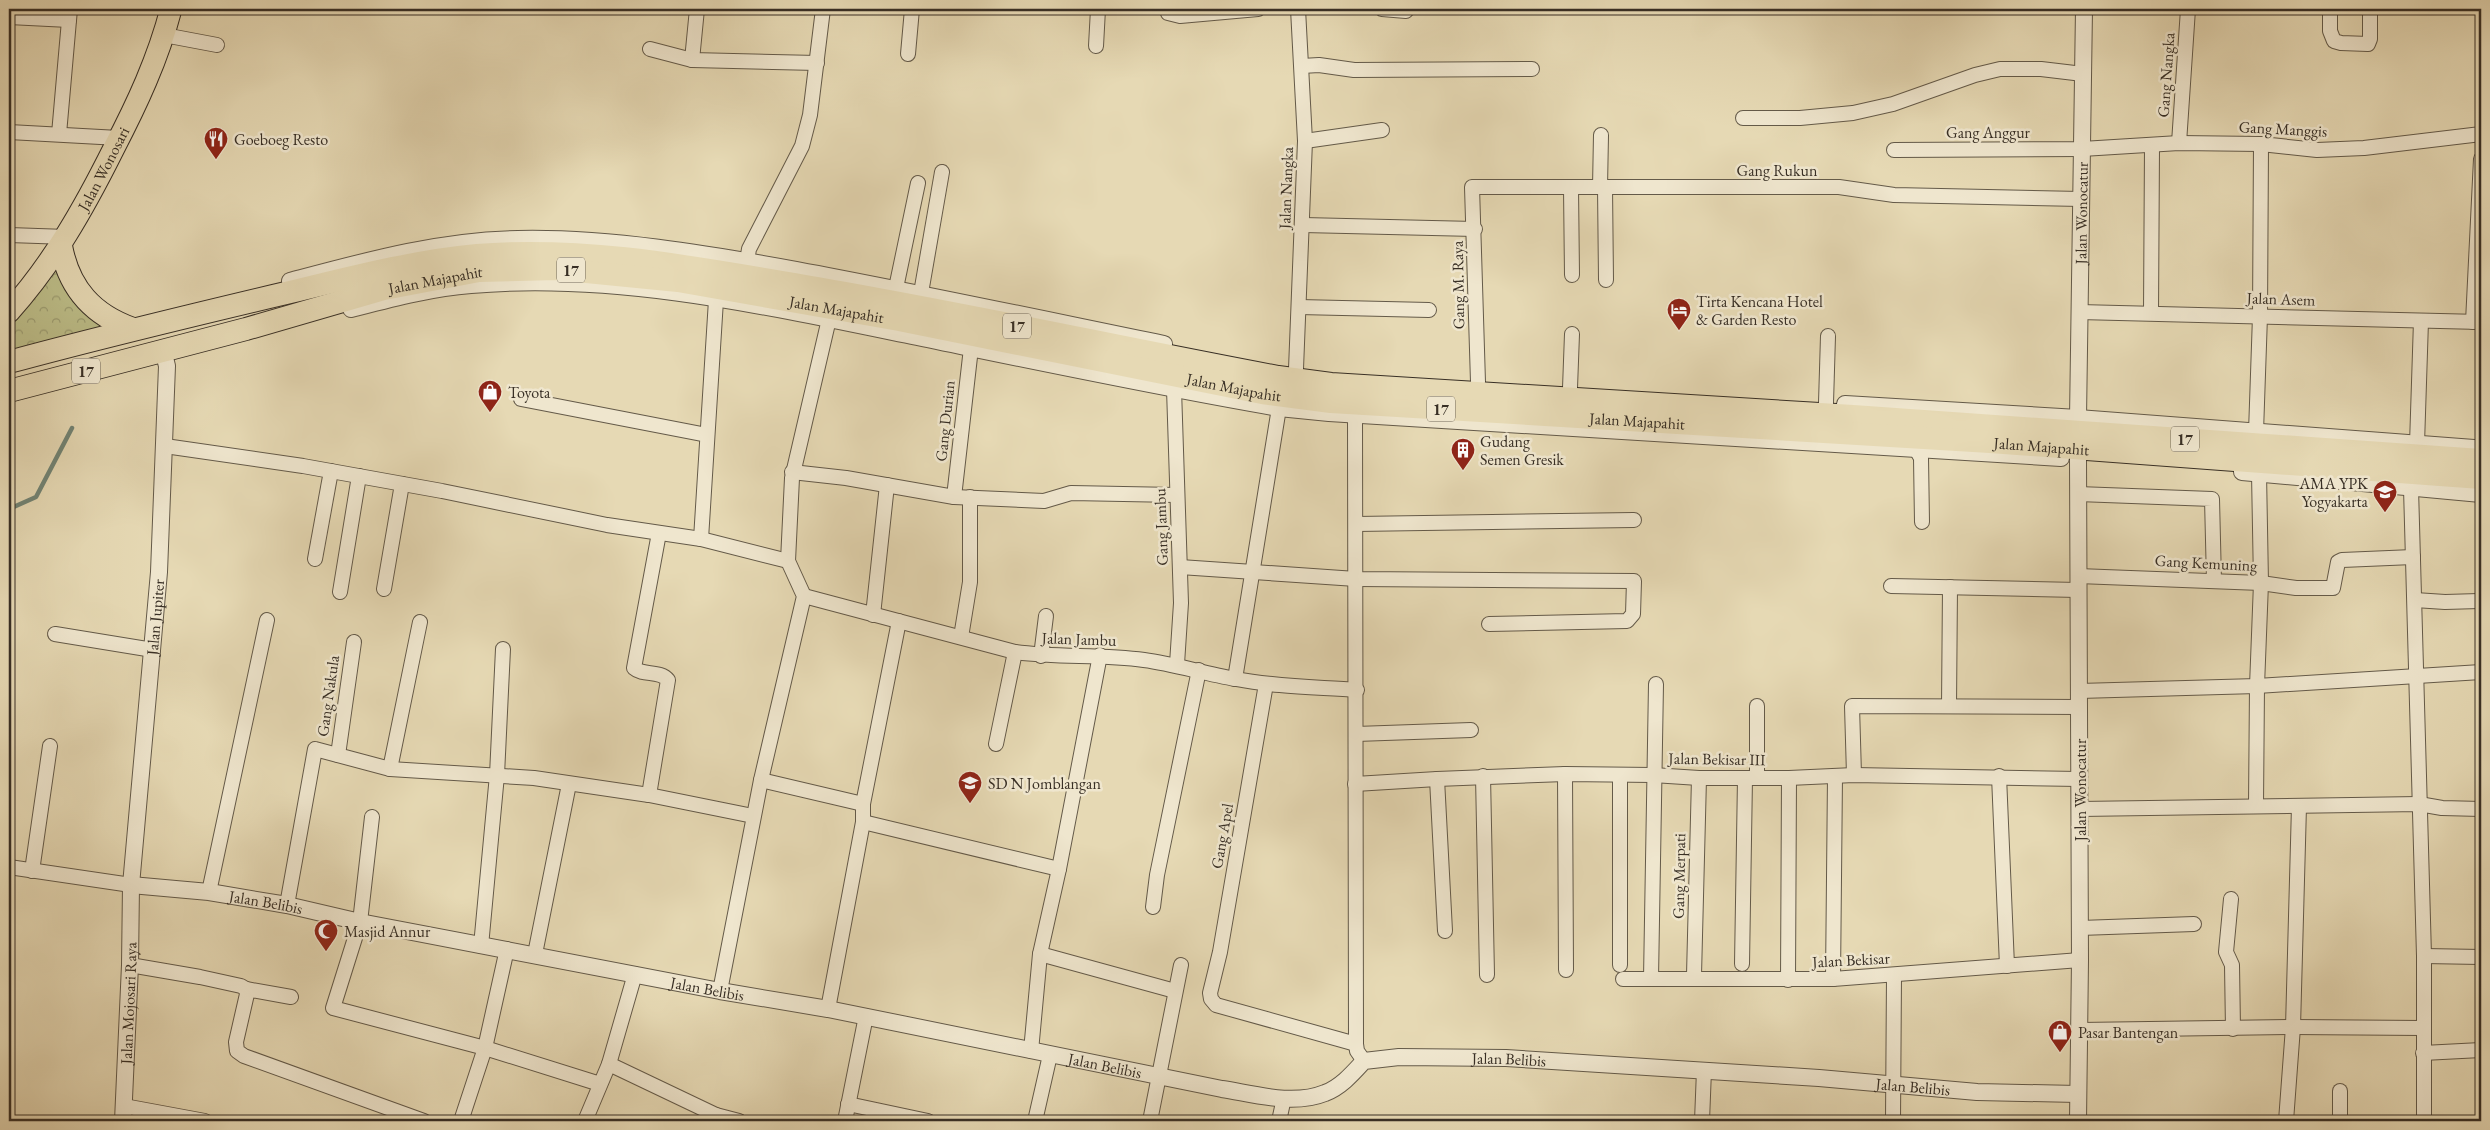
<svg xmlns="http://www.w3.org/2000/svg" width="2490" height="1130" font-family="'EB Garamond',serif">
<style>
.forest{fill:url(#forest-crowns);stroke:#7a7656}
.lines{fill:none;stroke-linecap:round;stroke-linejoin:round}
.stream{stroke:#718374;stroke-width:4.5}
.minor-casing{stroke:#645a49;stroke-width:16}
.tertiary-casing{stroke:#645a49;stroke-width:18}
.primary-casing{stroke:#382f25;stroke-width:23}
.trunk-casing{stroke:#382f25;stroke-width:24}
.minor{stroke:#efe6ce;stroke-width:14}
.tertiary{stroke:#efe6ce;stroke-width:16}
.primary{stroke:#e6d9b4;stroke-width:21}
.trunk{stroke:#e6d9b4;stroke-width:22}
.labels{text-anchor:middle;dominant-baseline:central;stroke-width:5;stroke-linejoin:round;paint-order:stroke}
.shield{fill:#efe6ce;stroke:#6f6658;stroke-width:1}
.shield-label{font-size:15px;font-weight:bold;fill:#382f25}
.street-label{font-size:16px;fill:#382f25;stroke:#efe6ce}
.poi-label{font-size:16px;fill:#382f25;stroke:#efe6ce;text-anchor:start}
</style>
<defs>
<pattern id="forest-crowns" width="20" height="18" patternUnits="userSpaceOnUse" patternTransform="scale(1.25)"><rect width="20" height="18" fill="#bcbd88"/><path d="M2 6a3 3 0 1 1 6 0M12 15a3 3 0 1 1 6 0" fill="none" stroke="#9a9a6f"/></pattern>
</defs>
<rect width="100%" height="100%" fill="#e6d9b4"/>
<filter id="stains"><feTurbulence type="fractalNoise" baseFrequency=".004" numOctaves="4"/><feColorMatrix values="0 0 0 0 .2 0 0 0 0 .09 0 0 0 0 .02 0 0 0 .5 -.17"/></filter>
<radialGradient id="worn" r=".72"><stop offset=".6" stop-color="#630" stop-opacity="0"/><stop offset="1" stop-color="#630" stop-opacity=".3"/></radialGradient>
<path class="forest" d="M54 260 112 328 9 356V318Z"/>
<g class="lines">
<path class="stream" d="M9 509 36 497 72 428"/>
<defs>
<g id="minor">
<path d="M1167 9 1168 13 1180 16 1258 9"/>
<path d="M1382 9 1406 11"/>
<path d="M2330 9V31L2334 41 2341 43 2368 44 2370 39V9"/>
<path d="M9 17 69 20"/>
<path d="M164 35 217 45"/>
<path d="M1096 46 1098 9"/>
<path d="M650 49 692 60 817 63"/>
<path d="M908 54 912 9"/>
<path d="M692 60 697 9"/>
<path d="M1302 66 1319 65 1354 70 1532 69"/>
<path d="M1743 118H1800L1853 113 1893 104 1975 75 2000 69H2041L2083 74"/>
<path d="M9 132 119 138"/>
<path d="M59 134 70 9"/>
<path d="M1305 141 1382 130"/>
<path d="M2179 143 2188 9"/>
<path d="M1894 150 2082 149 2179 143 2261 144 2317 150 2364 148 2481 134"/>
<path d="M1600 187 1601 135"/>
<path d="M1605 187 1606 280"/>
<path d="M1571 188 1572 275"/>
<path d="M1303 225 1475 229"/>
<path d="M9 235 67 237"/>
<path d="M747 261 749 249 802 146 810 115 823 9"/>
<path d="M896 288 918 183"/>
<path d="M921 293 942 172"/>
<path d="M1299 307 1429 310"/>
<path d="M2079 312 2481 322"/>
<path d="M2151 313 2152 147"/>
<path d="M2473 322 2481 159"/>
<path d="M1296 369 1305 141 1298 9"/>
<path d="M1478 382 1472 187H1839L1894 195 2081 199"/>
<path d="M1570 388 1572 334"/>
<path d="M1174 389 1181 603 1177 664"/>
<path d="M521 399 707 435"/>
<path d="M1826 403 1828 336"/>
<path d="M1355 415 1356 1044 1357 1051 1364 1061"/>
<path d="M2256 432 2260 316 2261 144"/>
<path d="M2417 444 2421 321"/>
<path d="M165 446 303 466 442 491 607 525 701 539 788 561"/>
<path d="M1917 451 1921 458 1922 522"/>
<path d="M792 472 846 478 954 497 1044 501 1071 493 1176 495"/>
<path d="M2411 488 2424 956V1121"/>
<path d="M2078 494 2212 499 2214 581"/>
<path d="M954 497 971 348"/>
<path d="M1356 524 1634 520"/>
<path d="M701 539 716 300"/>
<path d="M315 559 331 471"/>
<path d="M1180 567 1356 579 1634 581 1633 614 1627 621 1489 624"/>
<path d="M2078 576 2261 583 2296 588H2333L2338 562 2342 560 2413 557"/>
<path d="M1891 586 2078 590"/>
<path d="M384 589 402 484"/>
<path d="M340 592 359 476"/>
<path d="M804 596 1015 652C1058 658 1101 654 1144 660 1175 664 1205 674 1236 679 1276 687 1317 687 1357 690"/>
<path d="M2415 600 2445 602 2479 601"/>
<path d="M873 615 887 485"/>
<path d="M55 634 153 650"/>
<path d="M961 637 970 582V497"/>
<path d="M1041 656 1046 616"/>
<path d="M1235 679 1279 408"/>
<path d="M1266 684 1220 952 1210 993 1211 999 1216 1005 1356 1044"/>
<path d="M2079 691 2257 686 2481 672"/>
<path d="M1757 706V778"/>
<path d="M1949 706 1950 587"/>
<path d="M1356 734 1471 730"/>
<path d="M996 744 1015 652"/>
<path d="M338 755 354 642"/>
<path d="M390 769 534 778 649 795 753 816"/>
<path d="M1565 774 1566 970"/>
<path d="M1854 775 1852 706 2079 707"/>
<path d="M1483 776 1487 975"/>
<path d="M1999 776 2007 966"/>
<path d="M1437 779 1445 931"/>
<path d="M761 780 863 804"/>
<path d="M1355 784 1437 779 1565 774 1653 775 1699 778H1789L1854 775 2079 779"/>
<path d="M649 795 668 680C660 670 643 676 634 668L659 533"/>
<path d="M2256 805 2257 686 2261 583 2259 473"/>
<path d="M2080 809 2419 804 2442 808 2481 809"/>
<path d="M372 817 360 922 333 1008 485 1048 600 1084"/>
<path d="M863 822 1059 869"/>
<path d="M9 867 131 885"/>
<path d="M32 871 50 746"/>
<path d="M209 892 267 620"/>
<path d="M2231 899 2226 952 2232 965 2233 1029"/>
<path d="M287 905 315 749 390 769 420 622"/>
<path d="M1153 907 1157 875 1199 670"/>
<path d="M2080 928 2194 924"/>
<path d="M481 946 497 775 503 649"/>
<path d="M535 954 569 784"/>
<path d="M1040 954 1175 991"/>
<path d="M2424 956 2481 957"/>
<path d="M1742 964 1745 778"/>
<path d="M130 965 200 977 241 986 246 989 247 994 236 1042 237 1051 244 1056 424 1121"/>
<path d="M1620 965V775"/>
<path d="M1694 975 1699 778"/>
<path d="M1623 979H1833L2080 960"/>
<path d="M1651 979 1656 684"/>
<path d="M1833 979 1835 776"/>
<path d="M1788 980 1789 778"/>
<path d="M246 989 291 997"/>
<path d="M720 991 761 780 804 596 788 561 792 478 829 319"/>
<path d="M828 1009 863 822V804L899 621"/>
<path d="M2080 1030 2293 1027 2423 1028"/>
<path d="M1031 1051 1040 954 1059 869 1100 655"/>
<path d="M2423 1053 2481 1050"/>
<path d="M609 1064 716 1115 715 1121"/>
<path d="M2340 1091V1121"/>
<path d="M848 1104 928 1121"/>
<path d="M124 1106 205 1121"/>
<path d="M716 1115 739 1121"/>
<path d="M461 1121 485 1048 507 949"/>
<path d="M585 1121 609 1064 635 974"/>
<path d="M845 1121 866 1016"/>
<path d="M1035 1121 1050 1055"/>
<path d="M1150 1121 1181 965"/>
<path d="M1279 1121 1284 1098"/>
<path d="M1702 1121 1704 1070"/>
<path d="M1893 1121 1894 976"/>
<path d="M2286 1121 2293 1027 2299 806"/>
</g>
<g id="tertiary">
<path d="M290 281C365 261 440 240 518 239 608 237 708 254 797 270 920 293 1042 319 1164 344"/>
<path d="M351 309C390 299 431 288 471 285 616 272 770 307 912 336 1034 361 1156 387 1279 408L1329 413 2061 458"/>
<path d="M1845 404 2078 418 2474 448"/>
<path id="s1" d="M2078 418 2084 9"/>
<path d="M2242 472 2481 494"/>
<path id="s2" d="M131 885 209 892 287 905 360 922 720 991 828 1009 1222 1089C1254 1094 1293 1106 1325 1093 1341 1087 1353 1073 1364 1061L1399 1057 1506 1058 1819 1078 1977 1092 2078 1094"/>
<path id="s3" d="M123 1121 130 965 131 885 159 572 167 366 163 350"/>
<path d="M2078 1121 2080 960 2078 459"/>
</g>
<g id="primary">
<path id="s4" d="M9 312C53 263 84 208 113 150 137 104 158 59 171 9"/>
</g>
<g id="trunk">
<path d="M61 246C69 289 93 315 133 329"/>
<path d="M9 362C101 337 193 315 286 293 349 278 412 261 477 255 585 246 693 267 800 285 960 312 1118 347 1278 377L1331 384 1853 416 2481 460"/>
<path id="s5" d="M9 391 246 329 384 289 479 271 556 269 678 281 899 320 1262 393 1331 402 1990 442 2481 478"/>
</g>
</defs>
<use href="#minor" class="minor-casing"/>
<use href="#tertiary" class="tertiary-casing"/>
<use href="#primary" class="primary-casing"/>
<use href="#trunk" class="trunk-casing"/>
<use href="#minor" class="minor"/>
<use href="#tertiary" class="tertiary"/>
<use href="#primary" class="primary"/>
<use href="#trunk" class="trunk"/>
</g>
<defs>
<symbol id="restaurant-pin" viewBox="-11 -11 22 30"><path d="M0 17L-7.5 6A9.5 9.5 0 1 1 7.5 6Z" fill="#8f2418" stroke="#efe6ce"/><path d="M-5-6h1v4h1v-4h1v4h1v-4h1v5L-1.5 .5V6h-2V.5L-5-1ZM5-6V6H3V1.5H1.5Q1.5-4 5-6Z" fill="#fff"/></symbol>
<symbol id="hotel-pin" viewBox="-11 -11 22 30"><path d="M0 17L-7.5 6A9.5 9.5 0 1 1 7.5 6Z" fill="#8f2418" stroke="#efe6ce"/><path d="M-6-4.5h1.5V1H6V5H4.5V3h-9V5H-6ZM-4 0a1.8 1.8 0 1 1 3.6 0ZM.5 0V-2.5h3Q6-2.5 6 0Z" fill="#fff"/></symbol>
<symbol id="shop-pin" viewBox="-11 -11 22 30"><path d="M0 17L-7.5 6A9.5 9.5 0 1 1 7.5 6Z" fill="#8f2418" stroke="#efe6ce"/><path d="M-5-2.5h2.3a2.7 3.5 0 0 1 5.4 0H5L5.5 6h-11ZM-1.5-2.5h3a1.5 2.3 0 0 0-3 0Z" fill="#fff"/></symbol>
<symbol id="building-pin" viewBox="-11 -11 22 30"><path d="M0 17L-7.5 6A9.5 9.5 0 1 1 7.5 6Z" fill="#8f2418" stroke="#efe6ce"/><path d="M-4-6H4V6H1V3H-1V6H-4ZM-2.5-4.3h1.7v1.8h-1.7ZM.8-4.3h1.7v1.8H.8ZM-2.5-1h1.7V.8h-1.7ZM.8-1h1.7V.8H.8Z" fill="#fff"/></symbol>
<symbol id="school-pin" viewBox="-11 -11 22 30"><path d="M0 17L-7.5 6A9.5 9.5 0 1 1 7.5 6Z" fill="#8f2418" stroke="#efe6ce"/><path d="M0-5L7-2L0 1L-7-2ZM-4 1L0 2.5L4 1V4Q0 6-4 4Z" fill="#fff"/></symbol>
<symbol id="mosque-pin" viewBox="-11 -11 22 30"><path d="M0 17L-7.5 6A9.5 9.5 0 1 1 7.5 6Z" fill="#8f2418" stroke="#efe6ce"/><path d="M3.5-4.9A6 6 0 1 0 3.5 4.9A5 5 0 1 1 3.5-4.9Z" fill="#fff"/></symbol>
</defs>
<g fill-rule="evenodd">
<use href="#restaurant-pin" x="202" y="125" width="28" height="38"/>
<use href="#hotel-pin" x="1665" y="296" width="28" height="38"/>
<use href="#shop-pin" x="476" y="378" width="28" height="38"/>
<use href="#building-pin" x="1449" y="436" width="28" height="38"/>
<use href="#school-pin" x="2371" y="478" width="28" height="38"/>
<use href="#school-pin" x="956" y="769" width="28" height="38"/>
<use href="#mosque-pin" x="312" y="917" width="28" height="38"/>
<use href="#shop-pin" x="2046" y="1018" width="28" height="38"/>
</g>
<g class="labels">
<g class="shield">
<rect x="557" y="257.5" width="28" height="25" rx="4"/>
<rect x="1003" y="313.5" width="28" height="25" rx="4"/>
<rect x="72" y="358.5" width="28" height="25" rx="4"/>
<rect x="1427" y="396.5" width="28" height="25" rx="4"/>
<rect x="2171" y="426.5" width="28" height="25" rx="4"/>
</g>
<g class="shield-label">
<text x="571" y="270">17</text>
<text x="1017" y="326">17</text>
<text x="86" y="371">17</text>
<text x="1441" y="409">17</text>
<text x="2185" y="439">17</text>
</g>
<g class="street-label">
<text transform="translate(2166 75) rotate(-86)">Gang Nangka</text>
<text transform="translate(2283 129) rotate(3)">Gang Manggis</text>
<text x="1988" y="132">Gang Anggur</text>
<text stroke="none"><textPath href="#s4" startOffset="172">Jalan Wonosari</textPath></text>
<text x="1777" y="170">Gang Rukun</text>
<text transform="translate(1286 188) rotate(-88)">Jalan Nangka</text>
<text stroke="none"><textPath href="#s1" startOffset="205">Jalan Wonocatur</textPath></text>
<text stroke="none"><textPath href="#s5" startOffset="441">Jalan Majapahit</textPath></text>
<text transform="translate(1458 285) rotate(-91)">Gang M. Raya</text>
<text transform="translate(2281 299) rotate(2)">Jalan Asem</text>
<text stroke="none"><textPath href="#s5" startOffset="846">Jalan Majapahit</textPath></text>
<text stroke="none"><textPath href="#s5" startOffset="1251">Jalan Majapahit</textPath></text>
<text transform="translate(945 421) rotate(-84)">Gang Durian</text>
<text stroke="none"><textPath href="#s5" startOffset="1656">Jalan Majapahit</textPath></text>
<text stroke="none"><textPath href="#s5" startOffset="2061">Jalan Majapahit</textPath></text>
<text transform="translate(1161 527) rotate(-92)">Gang Jambu</text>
<text transform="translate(2206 563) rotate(3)">Gang Kemuning</text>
<text stroke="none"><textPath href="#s3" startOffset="505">Jalan Jupiter</textPath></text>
<text transform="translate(1079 639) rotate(2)">Jalan Jambu</text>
<text transform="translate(328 696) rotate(-82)">Gang Nakula</text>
<text transform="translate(1717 759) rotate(1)">Jalan Bekisar III</text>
<text transform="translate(2080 790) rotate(-90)">Jalan Wonocatur</text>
<text transform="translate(1222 836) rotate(-80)">Gang Apel</text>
<text transform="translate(1679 876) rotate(-89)">Gang Merpati</text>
<text stroke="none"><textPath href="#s2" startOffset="136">Jalan Belibis</textPath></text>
<text transform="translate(1851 960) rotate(-3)">Jalan Bekisar</text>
<text stroke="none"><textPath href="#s2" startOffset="586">Jalan Belibis</textPath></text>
<text stroke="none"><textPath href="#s3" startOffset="118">Jalan Mojosari Raya</textPath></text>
<text stroke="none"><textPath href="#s2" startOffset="1411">Jalan Belibis</textPath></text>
<text stroke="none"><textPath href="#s2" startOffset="991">Jalan Belibis</textPath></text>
<text stroke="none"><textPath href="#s2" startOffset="1816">Jalan Belibis</textPath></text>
</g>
<g class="poi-label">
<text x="234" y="139">Goeboeg Resto</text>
<text x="1696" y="301">Tirta Kencana Hotel<tspan x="1696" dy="18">&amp; Garden Resto</tspan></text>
<text x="508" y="392">Toyota</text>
<text x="1480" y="441">Gudang<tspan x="1480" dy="18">Semen Gresik</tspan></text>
<text x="2368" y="483" text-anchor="end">AMA YPK<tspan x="2368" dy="18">Yogyakarta</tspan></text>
<text x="988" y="783">SD N Jomblangan</text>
<text x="344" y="931">Masjid Annur</text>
<text x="2078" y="1032">Pasar Bantengan</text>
</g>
</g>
<rect width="2490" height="1130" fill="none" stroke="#e6d9b4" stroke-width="30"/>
<rect x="10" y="10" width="2470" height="1110" fill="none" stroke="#382f25" stroke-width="2.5"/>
<rect x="15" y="15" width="2460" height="1100" fill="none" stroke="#382f25"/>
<rect width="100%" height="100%" filter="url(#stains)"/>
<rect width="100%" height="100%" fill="url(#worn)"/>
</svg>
